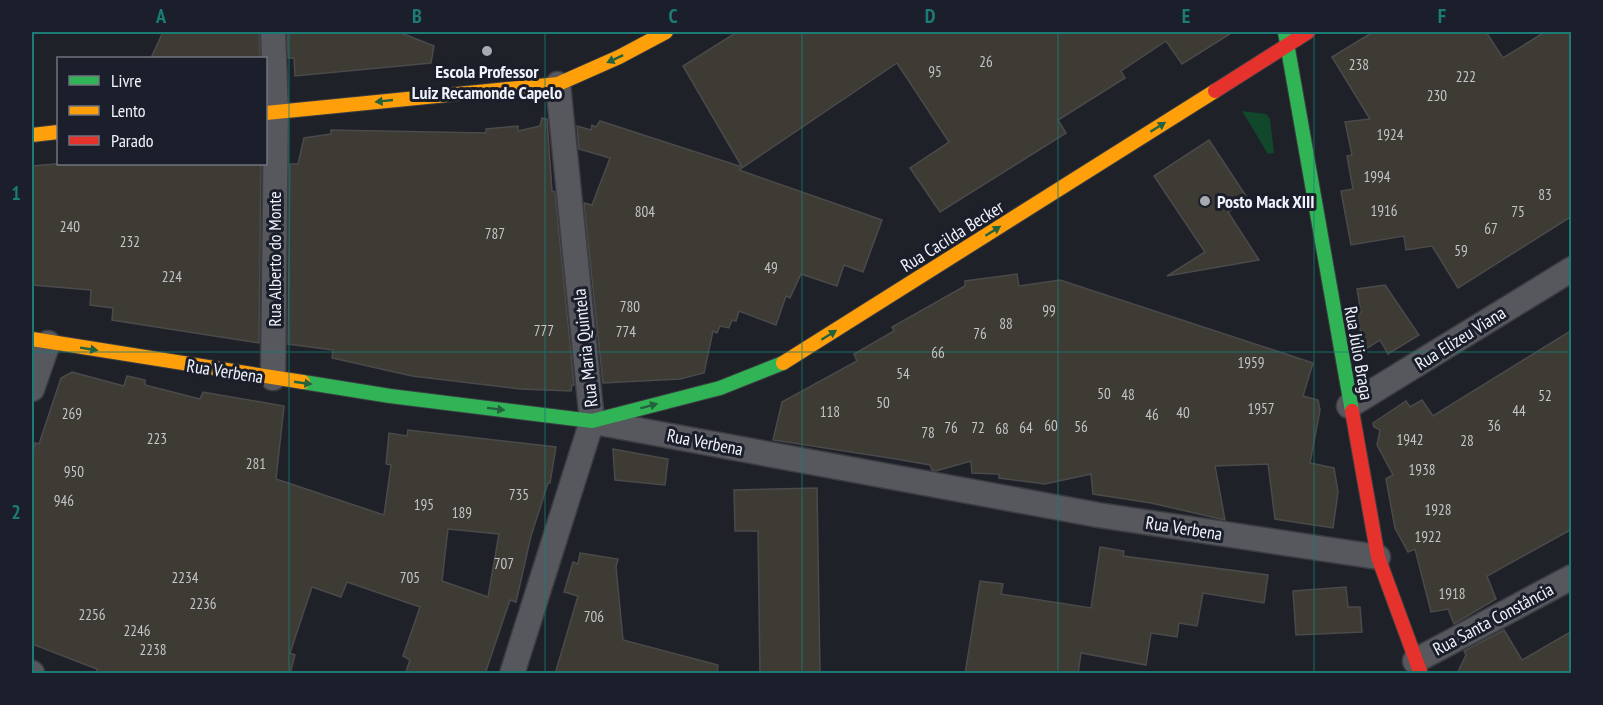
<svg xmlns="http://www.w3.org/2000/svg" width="1603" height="705" font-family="'PT Sans Narrow',sans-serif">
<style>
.green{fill:#11472b}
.building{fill:#3e3b34;stroke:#4b4a4b;stroke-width:1.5;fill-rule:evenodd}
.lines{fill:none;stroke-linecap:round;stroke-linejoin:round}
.street-casing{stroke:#3b3d42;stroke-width:27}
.fast-casing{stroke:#3b3d42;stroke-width:16}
.slow-casing{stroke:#3b3d42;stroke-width:16}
.jam-casing{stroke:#3b3d42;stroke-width:16}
.street{stroke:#56585e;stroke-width:24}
.fast{stroke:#30b455;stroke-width:14}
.slow{stroke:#ff9f0a;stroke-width:14}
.jam{stroke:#e5322d;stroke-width:14}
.oneway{fill:#24623e}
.grid{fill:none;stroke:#1a7c75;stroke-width:1.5;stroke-opacity:0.55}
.poi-dot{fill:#a6aab1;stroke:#1b1f2b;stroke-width:2}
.labels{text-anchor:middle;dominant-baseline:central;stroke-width:6;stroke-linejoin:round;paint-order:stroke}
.number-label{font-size:15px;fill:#c4c5c9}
.poi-label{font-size:18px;font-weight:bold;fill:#f0f3fb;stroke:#1b1f2b}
.street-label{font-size:18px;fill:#f0f3fb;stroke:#1b1f2b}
.neatline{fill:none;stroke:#1a7c75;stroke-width:2}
.grid-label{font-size:20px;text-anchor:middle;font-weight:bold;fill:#1a7c75}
</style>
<rect width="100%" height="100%" fill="#1e2128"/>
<path class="green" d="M1242 111 1266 114 1270 119 1274 153 1268 154Z"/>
<g class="building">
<path d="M163 32H259L260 58H151Z"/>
<path d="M287 32H399L434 46 431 63 295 76 294 58H288Z"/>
<path d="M737 32H1233L1182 64 1166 41 1121 71 1125 78 1058 120 1066 133 940 212 910 168 949 142 897 63 739 170 882 220 863 272 844 265 837 286 801 274 790 298 786 296 776 325 739 311 736 321 732 320 729 328 720 326 717 333 713 331 704 373 680 379 603 383 584 203 592 205 610 158 579 149 577 126 591 130 592 125 596 127 600 121 742 167 683 66Z"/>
<path d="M1373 32H1486L1503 58 1545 32H1572V216L1458 288 1432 246 1406 250 1404 236 1351 245 1341 191 1353 189 1347 156 1352 155 1345 122 1370 119 1332 57Z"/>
<path d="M542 118 547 119 552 191 555 192 574 385H572L571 391 520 389 412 376 332 358 333 350 288 344 290 164H298L304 138 331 134V130L486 133V129L518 126V131L540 126Z"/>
<path d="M1209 140 1248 199 1228 212 1259 260 1167 276 1205 252 1154 176Z"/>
<path d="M56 164H261L259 343 112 320 113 308 90 305 91 290 32 285V166Z"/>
<path d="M1017 274 1019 286 1060 280 1313 363 1303 396 1318 400 1320 410 1310 463 1334 468 1338 492 1333 528 1275 519 1268 464 1215 466 1225 520 1151 503 1093 494 1091 474 1045 484 999 478V474L972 473 971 461 936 471 932 470 930 465 896 459 773 440 782 402 857 361 854 354 894 331 892 327 965 286V281Z"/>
<path d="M1385 285 1419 335 1388 354 1380 340 1364 350 1357 314 1361 312 1357 289Z"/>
<path d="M1572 330V529L1487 576 1496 599 1454 624 1448 609 1431 612 1415 549 1408 552 1395 528 1386 479 1393 475 1377 445 1380 430 1374 427 1373 423 1406 401 1410 407 1422 400 1433 416Z"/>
<path d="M72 372 124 386 127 376 145 380V385L200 399 203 392 284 406 276 479 384 515 391 465 386 464 389 433 407 436 408 430 556 447 550 483H548L531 536 516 602 510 600 485 674H405L410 660 403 656 420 607 347 582 341 597 312 587 290 653 295 655 290 674H96L97 669 32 644V455L35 443 39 444 61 378ZM448 529 499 534 488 597 442 581Z"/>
<path d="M613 449 668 459 665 485 615 480Z"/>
<path d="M817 488 820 674H760L758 531H735L734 490Z"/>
<path d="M1100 547 1124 551 1123 556 1268 575 1264 603 1203 593 1197 626 1179 623 1177 637 1151 633 1146 665 1081 653 1078 674H965L980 581 1003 584 1001 594 1091 608Z"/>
<path d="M580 553 618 559 616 567 623 640 718 665 717 674H555L578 596 564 592 573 562 578 564Z"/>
<path d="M1346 587 1348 607H1360L1362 632 1296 635 1293 591Z"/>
<path d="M1504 630 1522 660 1572 631V674H1457L1466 655 1464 651Z"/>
</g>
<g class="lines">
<defs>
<g id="street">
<path d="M273 32 276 112 273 378"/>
<path d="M32 389 48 343"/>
<path d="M1349 406 1572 269"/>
<path d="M600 423 1098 515 1378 557"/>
<path d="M1415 661 1572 577"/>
<path d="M32 673V674"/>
<path d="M512 674 592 421 558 84"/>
</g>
<g id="fast">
<path d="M1285 32 1352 411"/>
<path d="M303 382 390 396 592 421 720 388 783 363"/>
</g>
<g id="slow">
<path d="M266 113 558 84 619 57 666 32"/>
<path d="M32 135 58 132"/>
<path d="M32 339 303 382"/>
<path d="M783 363 1215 91"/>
</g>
<g id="jam">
<path d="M1215 91 1308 32"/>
<path d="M1352 411 1378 557 1421 674"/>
</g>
</defs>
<use href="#street" class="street-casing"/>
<use href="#fast" class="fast-casing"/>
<use href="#slow" class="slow-casing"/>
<use href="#jam" class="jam-casing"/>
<use href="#street" class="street"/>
<use href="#fast" class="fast"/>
<use href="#slow" class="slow"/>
<use href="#jam" class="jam"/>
</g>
<defs><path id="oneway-solid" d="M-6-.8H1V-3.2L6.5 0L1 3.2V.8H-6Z" transform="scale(1.5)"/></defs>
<g class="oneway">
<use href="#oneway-solid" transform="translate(615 59) rotate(155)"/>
<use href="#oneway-solid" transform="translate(384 101) rotate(174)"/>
<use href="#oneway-solid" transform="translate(1158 127) rotate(-32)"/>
<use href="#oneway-solid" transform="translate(993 231) rotate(-32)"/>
<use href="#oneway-solid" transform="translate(829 335) rotate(-32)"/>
<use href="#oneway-solid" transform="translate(89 349) rotate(9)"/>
<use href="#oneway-solid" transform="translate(303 383) rotate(8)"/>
<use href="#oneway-solid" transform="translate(649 406) rotate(-15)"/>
<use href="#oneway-solid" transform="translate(496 409) rotate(7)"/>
</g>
<path class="grid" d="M289 32V674M545 32V674M802 32V674M1058 32V674M1314 32V674M32 352H1572"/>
<g class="poi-dot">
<circle cx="487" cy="51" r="6"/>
<circle cx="1205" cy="201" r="6"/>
</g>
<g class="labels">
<g class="number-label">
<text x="986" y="61">26</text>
<text x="1359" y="64">238</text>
<text x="935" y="71">95</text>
<text x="1466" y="76">222</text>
<text x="1437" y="95">230</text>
<text x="1390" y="134">1924</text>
<text x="1377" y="176">1994</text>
<text x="1545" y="194">83</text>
<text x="1384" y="210">1916</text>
<text x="645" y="211">804</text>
<text x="1518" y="211">75</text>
<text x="70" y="226">240</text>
<text x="1491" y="228">67</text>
<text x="495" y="233">787</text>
<text x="130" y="241">232</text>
<text x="1461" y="250">59</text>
<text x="771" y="267">49</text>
<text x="172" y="276">224</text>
<text x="630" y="306">780</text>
<text x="1049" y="310">99</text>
<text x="1006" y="323">88</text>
<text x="544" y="330">777</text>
<text x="626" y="331">774</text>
<text x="980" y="333">76</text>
<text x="938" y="352">66</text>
<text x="1251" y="362">1959</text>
<text x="903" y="373">54</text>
<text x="1104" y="393">50</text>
<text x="1128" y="394">48</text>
<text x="1545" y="395">52</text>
<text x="883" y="402">50</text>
<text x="1261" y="408">1957</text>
<text x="1519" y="410">44</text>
<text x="830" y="411">118</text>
<text x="1183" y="412">40</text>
<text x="72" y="413">269</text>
<text x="1152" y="414">46</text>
<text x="1051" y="425">60</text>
<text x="1494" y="425">36</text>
<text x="1081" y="426">56</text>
<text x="951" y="427">76</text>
<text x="978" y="427">72</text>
<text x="1026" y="427">64</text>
<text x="1002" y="428">68</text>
<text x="928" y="432">78</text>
<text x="157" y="438">223</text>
<text x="1410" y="439">1942</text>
<text x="1467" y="440">28</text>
<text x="256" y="463">281</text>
<text x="1422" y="469">1938</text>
<text x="74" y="471">950</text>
<text x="519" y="494">735</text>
<text x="64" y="500">946</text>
<text x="424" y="504">195</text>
<text x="1438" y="509">1928</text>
<text x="462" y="512">189</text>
<text x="1428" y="536">1922</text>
<text x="504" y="563">707</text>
<text x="185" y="577">2234</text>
<text x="410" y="577">705</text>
<text x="1452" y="593">1918</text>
<text x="203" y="603">2236</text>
<text x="92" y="614">2256</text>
<text x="594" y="616">706</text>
<text x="137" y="630">2246</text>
<text x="153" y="649">2238</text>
</g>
<g class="poi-label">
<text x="487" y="71">Escola Professor<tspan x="487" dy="21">Luiz Recamonde Capelo</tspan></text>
<text x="1217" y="201" text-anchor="start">Posto Mack XIII</text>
</g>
<g class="street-label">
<text transform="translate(952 236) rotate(-32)">Rua Cacilda Becker</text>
<text transform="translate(274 259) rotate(-90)">Rua Alberto do Monte</text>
<text transform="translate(1460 338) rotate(-32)">Rua Elizeu Viana</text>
<text transform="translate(585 348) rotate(-96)">Rua Maria Quintela</text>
<text transform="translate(1359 353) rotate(80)">Rua Júlio Braga</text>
<text transform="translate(225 371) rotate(9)">Rua Verbena</text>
<text transform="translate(705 442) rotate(11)">Rua Verbena</text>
<text transform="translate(1184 528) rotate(9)">Rua Verbena</text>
<text transform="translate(1493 619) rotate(-28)">Rua Santa Constância</text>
</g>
</g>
<rect width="1603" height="705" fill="none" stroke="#1b1f2b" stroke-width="66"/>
<rect x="57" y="57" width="210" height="108" fill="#1b1f2b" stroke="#70747e" stroke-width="1.5"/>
<rect x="69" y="76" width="30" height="9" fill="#30b455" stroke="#70747e" stroke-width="1.5"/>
<text x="111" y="87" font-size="18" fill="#f0f3fb">Livre</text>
<rect x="69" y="106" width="30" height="9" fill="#ff9f0a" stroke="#70747e" stroke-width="1.5"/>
<text x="111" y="117" font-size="18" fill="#f0f3fb">Lento</text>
<rect x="69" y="136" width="30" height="9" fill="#e5322d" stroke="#70747e" stroke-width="1.5"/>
<text x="111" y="147" font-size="18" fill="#f0f3fb">Parado</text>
<rect x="33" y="33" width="1537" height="639" class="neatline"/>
<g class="grid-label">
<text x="161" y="23">A</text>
<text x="417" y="23">B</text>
<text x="673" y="23">C</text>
<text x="930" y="23">D</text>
<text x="1186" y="23">E</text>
<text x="1442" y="23">F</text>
<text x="16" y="200">1</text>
<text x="16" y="519">2</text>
</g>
</svg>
